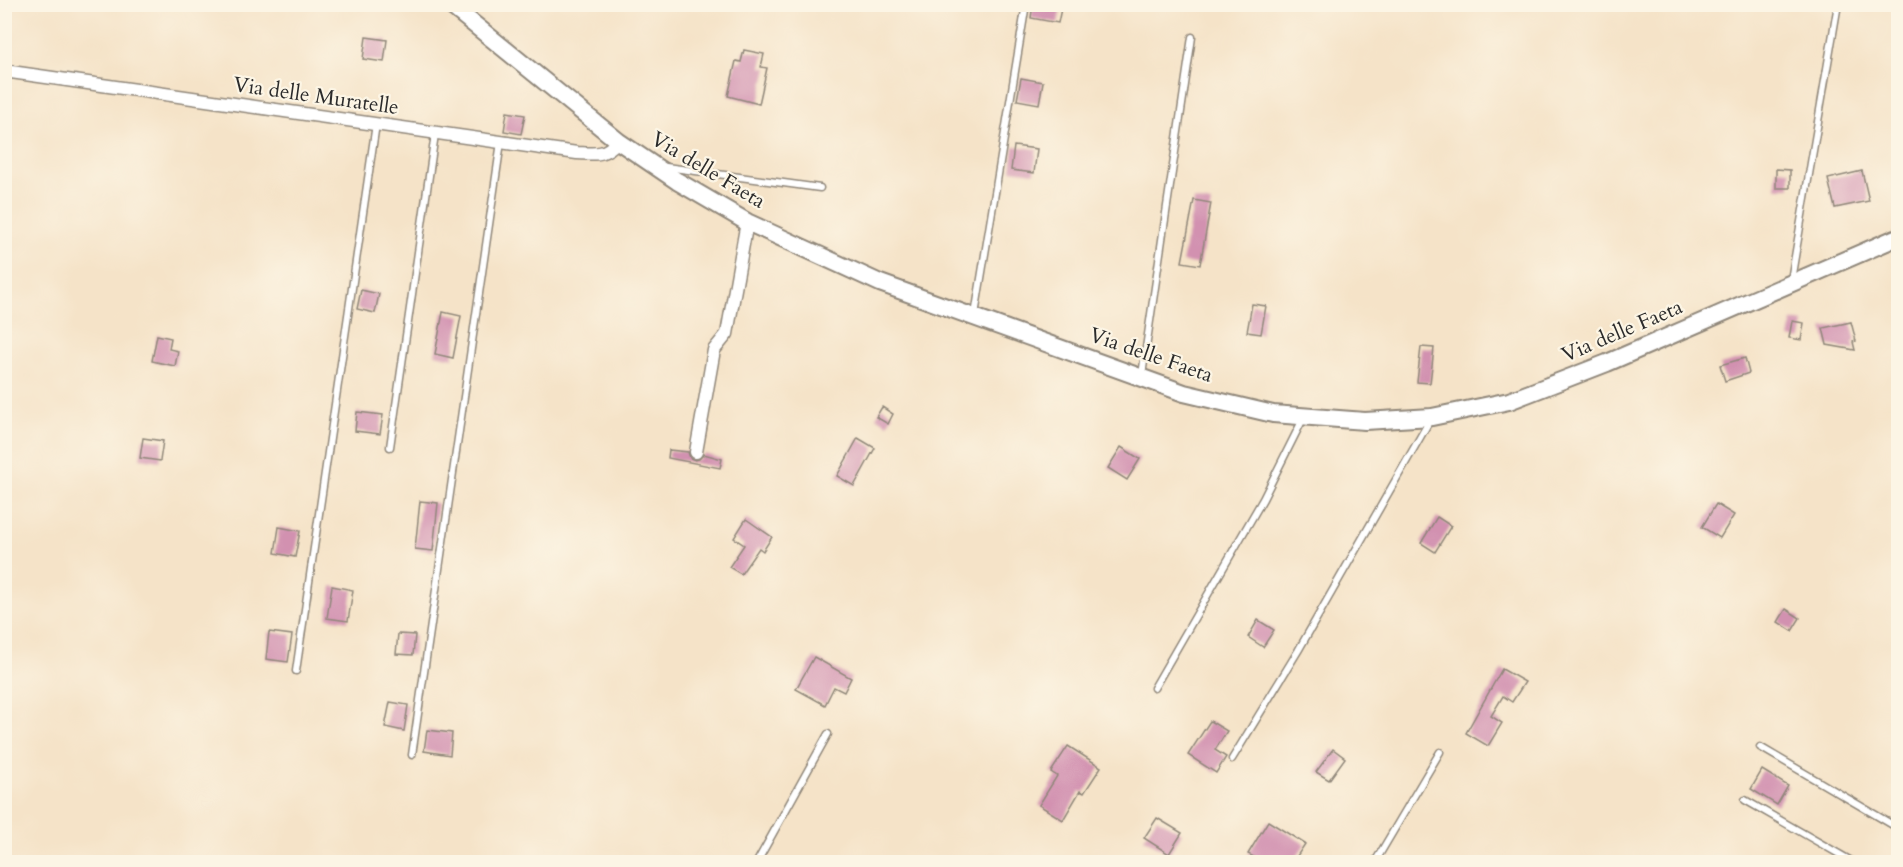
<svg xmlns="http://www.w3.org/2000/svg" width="1903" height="867" font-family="Cardo,serif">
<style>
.building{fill:#d291b0}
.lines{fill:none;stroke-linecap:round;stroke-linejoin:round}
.service-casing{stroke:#90877a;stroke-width:9}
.minor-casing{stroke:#90877a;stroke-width:15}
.tertiary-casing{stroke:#90877a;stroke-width:20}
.service{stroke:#fff;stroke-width:6}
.minor{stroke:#fff;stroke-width:12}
.tertiary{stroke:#fff;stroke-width:16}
.labels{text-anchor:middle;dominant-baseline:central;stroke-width:4.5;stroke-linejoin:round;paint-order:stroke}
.street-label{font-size:21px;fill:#2b2b2b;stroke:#fcf5e5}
</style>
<rect width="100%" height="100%" fill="#fcf5e5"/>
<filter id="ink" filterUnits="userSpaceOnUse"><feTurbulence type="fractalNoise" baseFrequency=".0167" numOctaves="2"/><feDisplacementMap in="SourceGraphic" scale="12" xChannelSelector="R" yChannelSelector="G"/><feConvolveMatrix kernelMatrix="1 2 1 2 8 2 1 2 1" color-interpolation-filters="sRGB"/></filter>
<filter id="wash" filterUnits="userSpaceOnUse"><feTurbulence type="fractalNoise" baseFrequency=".008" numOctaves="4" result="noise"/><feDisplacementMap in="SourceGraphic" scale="24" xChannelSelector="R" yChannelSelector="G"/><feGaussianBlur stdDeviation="1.35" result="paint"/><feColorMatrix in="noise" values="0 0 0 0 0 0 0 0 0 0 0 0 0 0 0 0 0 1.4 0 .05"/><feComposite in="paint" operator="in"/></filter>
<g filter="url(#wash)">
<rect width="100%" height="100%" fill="#f5e3c8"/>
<g id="blocks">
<g class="building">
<path d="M1033 4H1062L1058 23 1031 18Z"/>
<path d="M366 37 387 40 384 62 363 59Z"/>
<path d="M744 50 764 54 761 67 767 68 759 104 728 96 736 61 741 62Z"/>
<path d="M1021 78 1043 82 1039 104 1017 100Z"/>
<path d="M507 112 525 115 521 134 504 131Z"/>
<path d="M1014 146 1037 149 1034 173 1011 170Z"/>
<path d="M1776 169 1790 170V188H1776Z"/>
<path d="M1862 171 1869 201 1835 208 1828 179Z"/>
<path d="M1194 200 1211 203 1200 265 1182 262Z"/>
<path d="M361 290 379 294 375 313 357 309Z"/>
<path d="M1252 304 1266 306 1261 334 1247 332Z"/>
<path d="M443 312 461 316 453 358 435 354Z"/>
<path d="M1792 321 1804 323 1801 340 1789 338Z"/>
<path d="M1851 322 1856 341 1853 342 1855 350 1827 345 1823 328Z"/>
<path d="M157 335 171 338 169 349 178 351 175 366 152 361Z"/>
<path d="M1421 347 1434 348 1430 383 1417 382Z"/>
<path d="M1745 358 1749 373 1725 381 1720 365Z"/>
<path d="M882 407 893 414 888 424 876 417Z"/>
<path d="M357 412 383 415 380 434 355 431Z"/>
<path d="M143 438 163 441 160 461 140 458Z"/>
<path d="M858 438 875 448 854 486 837 476Z"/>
<path d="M1121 447 1140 459 1127 480 1108 468Z"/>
<path d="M669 450 688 452 690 458 695 460 699 459 704 454 722 459 720 468 668 458Z"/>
<path d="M420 501 438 503 433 551 415 549Z"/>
<path d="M1716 504 1734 515 1720 538 1702 527Z"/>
<path d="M1437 517 1451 526 1435 552 1421 543Z"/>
<path d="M746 519 772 537 763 551 759 548 741 574 729 567 744 545 734 538Z"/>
<path d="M279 527 300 531 295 557 275 553Z"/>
<path d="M332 586 353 590 348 621 327 618Z"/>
<path d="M1786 609 1800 618 1792 631 1778 622Z"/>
<path d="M1258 620 1274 630 1263 647 1248 637Z"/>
<path d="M269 632 292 635 288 662 266 659Z"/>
<path d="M398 634 415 635 413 655 396 654Z"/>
<path d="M814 657 851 678 844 692 834 687 825 705 796 689Z"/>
<path d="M1502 669 1525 682 1512 702 1503 696 1491 716 1502 723 1488 746 1466 733Z"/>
<path d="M390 702 408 705 404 731 385 727Z"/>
<path d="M1210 721 1227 731 1215 750 1226 757 1216 773 1188 755Z"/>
<path d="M427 730 452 733 450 755 424 751Z"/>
<path d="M1068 746 1101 767 1084 793 1080 791 1063 820 1039 805 1057 776 1051 772Z"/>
<path d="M1333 749 1345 758 1329 780 1316 772Z"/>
<path d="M1762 770 1788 786 1777 805 1751 789Z"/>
<path d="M1157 818 1182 833 1169 854 1144 838Z"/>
<path d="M1268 821 1305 844 1293 862H1263L1248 854Z"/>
</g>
</g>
</g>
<g filter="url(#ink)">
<use href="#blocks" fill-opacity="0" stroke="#90877a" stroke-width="1.5"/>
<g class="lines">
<defs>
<g id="service">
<path d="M666 167 820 188"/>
<path d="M1791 280 1838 4"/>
<path d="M975 315 1026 4"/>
<path d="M1142 375 1192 37"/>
<path d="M390 447 435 134"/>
<path d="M296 671 376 124"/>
<path d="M1154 688 1263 499 1304 417"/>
<path d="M1760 747 1898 828"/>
<path d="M412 755 501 142"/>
<path d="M1232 759 1298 651 1430 420"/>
<path d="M1745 800 1853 862"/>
<path d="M757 862 828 734"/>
<path d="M1375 862 1440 752"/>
</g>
<g id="minor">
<path d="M4 71 577 153C597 154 604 156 618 141"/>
<path d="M696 452 714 350 727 334 747 222"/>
</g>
<path id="tertiary" d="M449 4 618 141 677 181 747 222 880 283 1184 393 1273 414 1365 421 1432 417 1509 401 1607 363 1898 237"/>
</defs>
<use href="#service" class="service-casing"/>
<use href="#minor" class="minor-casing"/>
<use href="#tertiary" class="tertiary-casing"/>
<use href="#service" class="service"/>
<use href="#minor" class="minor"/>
<use href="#tertiary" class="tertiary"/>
</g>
</g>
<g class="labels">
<g class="street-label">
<text transform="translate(316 96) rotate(8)">Via delle Muratelle</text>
<text transform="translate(708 170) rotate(31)">Via delle Faeta</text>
<text transform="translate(1622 331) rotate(-23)">Via delle Faeta</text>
<text transform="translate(1151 355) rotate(19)">Via delle Faeta</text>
</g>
</g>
<rect width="1903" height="867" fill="none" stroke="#fcf5e5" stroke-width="24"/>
</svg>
